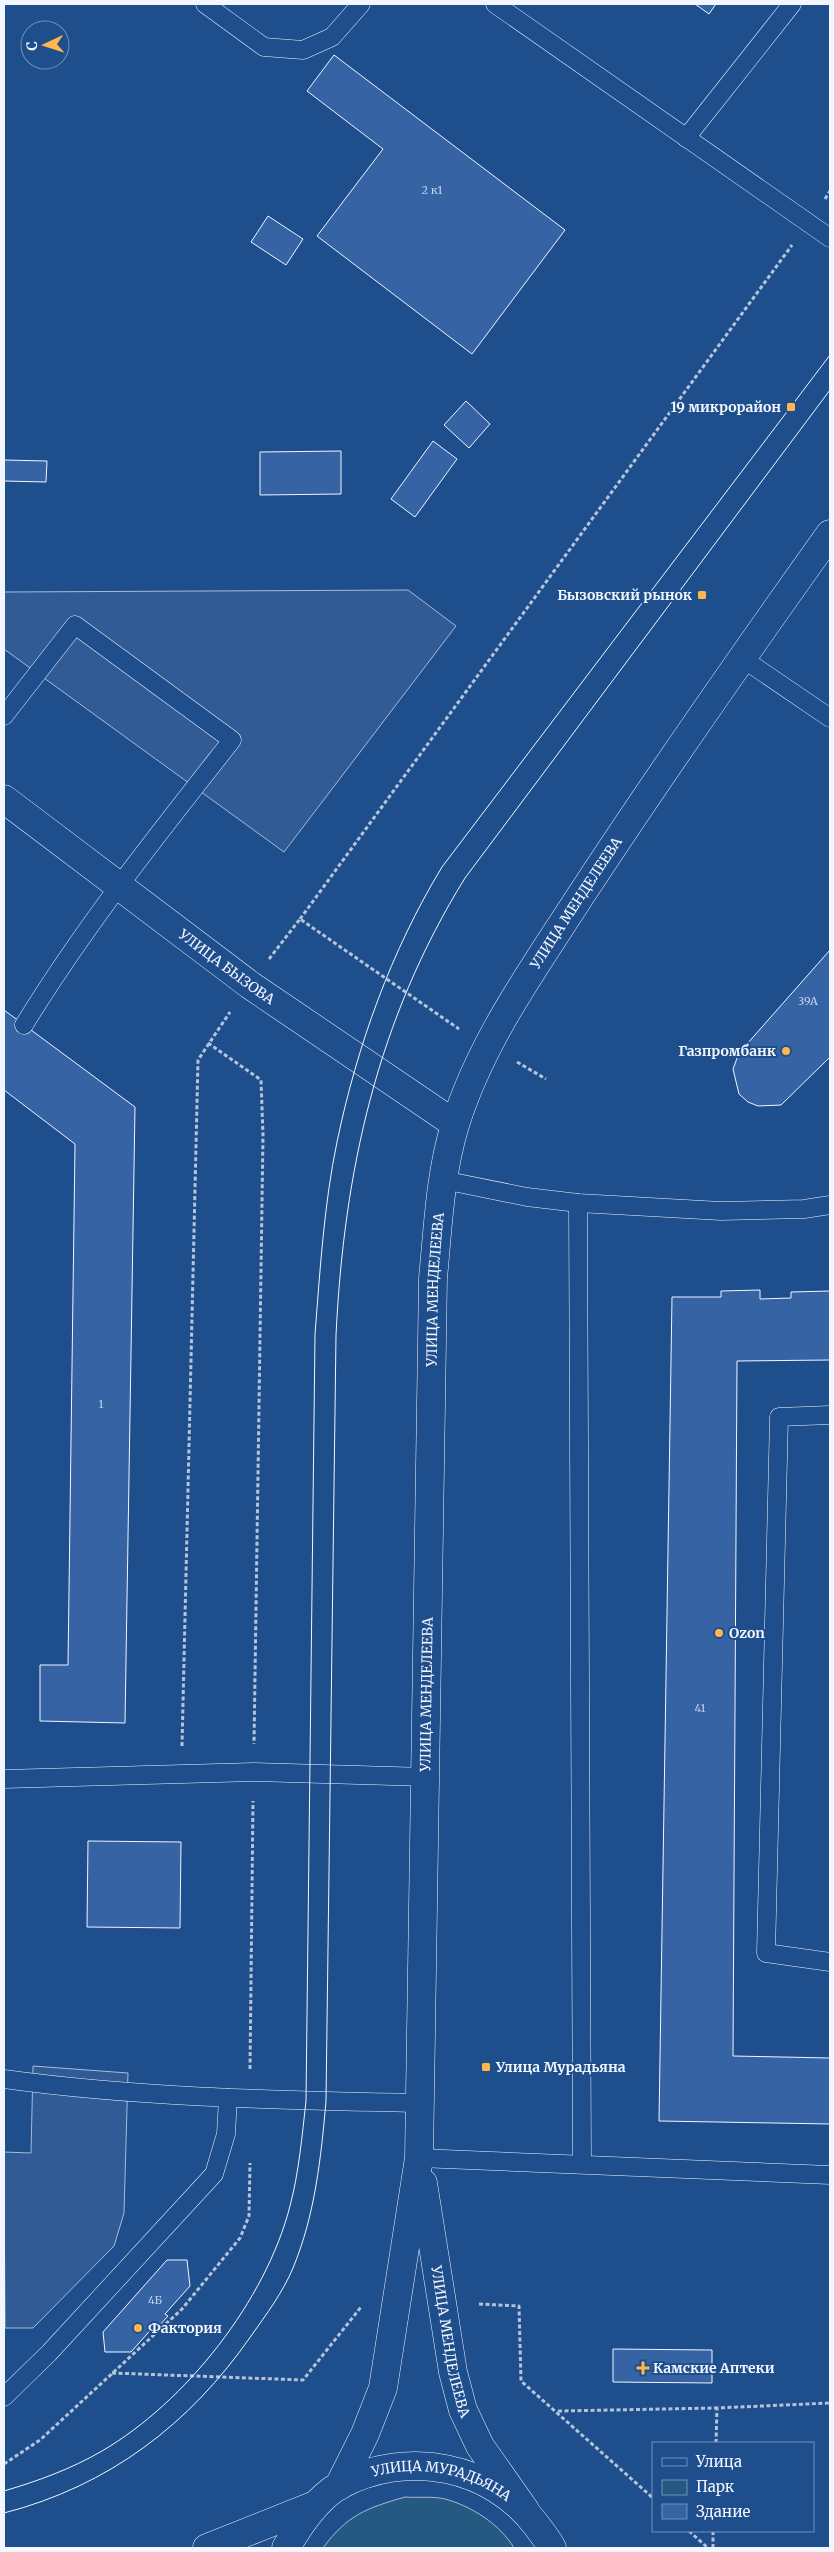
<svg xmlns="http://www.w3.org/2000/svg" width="834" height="2552" font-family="Merriweather,serif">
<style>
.green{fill:#245a82;stroke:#a8bbd7}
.parking{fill:#305b95;stroke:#a8bbd7}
.building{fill:#3563a3;stroke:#f2f6ff}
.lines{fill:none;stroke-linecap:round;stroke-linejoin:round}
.lane-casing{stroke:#f2f6ff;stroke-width:19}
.secondary-casing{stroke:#f2f6ff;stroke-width:29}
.path{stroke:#b3c4dc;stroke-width:3;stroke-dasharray:4 2.5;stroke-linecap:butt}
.lane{stroke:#1f4e8c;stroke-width:18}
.secondary{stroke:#1f4e8c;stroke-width:28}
.tram{stroke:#f2f6ff;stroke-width:1}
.poi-dot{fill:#ffb74d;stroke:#1f4e8c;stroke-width:2}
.labels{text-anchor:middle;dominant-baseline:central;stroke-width:4;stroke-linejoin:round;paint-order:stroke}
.number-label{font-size:11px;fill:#c3d1e8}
.poi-label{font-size:14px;font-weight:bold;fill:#f2f6ff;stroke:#1f4e8c;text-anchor:start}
.street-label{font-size:14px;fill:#f2f6ff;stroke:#1f4e8c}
</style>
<rect width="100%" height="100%" fill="#1f4e8c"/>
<path class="green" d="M405 2497C417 2498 433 2496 445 2499 471 2506 500 2524 514 2548H323C347 2515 367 2508 405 2497Z"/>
<g class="parking">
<path d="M408 590 456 626 284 852 4 649V592Z"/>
<path d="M33 2066 128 2073 124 2213 114 2246 33 2328H5L4 2152 31 2153Z"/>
</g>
<g class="building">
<path d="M695 4H716L709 14Z"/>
<path d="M334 55 565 230 472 354 317 236 383 149 307 91Z"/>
<path d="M268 216 303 239 286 265 251 242Z"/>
<path d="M466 401 490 424 469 448 444 425Z"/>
<path d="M433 441 457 459 415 517 391 499Z"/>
<path d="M341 451V494L260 495V452Z"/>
<path d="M4 460 47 461 46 482 4 481Z"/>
<path d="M830 950V1057L781 1105 758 1106 748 1102 739 1094 733 1069 739 1053Z"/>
<path d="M4 1010 135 1107 125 1723 40 1721V1665H68L75 1144 4 1090Z"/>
<path d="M760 1290V1299L791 1298V1292L830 1291V1360L737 1361 733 2056 830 2058V2124L659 2121 672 1297H721V1291Z"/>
<path d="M88 1841 181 1842 180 1928 87 1927Z"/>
<path d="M167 2260H187L190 2286 165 2314 168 2316 158 2327 155 2325 131 2352H105L103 2332Z"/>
<path d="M613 2349 712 2350V2383L613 2382Z"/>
</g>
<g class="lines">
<defs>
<g id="lane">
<path d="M205 4 264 47 303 50 332 37 361 4"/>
<path d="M495 4 830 238"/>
<path d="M686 138 792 4"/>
<path d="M742 658 830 718"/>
<path d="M4 716 75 625 232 740C159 833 86 924 24 1025"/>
<path d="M443 1180 527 1197 578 1203 721 1211 804 1209 830 1205"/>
<path d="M578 1203 582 2164"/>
<path d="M830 1415 779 1417 766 1953 830 1962"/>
<path d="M4 1779 254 1772 427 1777"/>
<path d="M4 2079C142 2098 281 2100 420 2103"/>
<path d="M419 2158 830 2175"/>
<path d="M4 2397 49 2353 214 2174 226 2134 228 2098"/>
</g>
<g id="secondary">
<path id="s1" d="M4 799 250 985 455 1124"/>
<path id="s2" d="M423 2183 453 2372 463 2410 480 2446 525 2510"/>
<path id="s3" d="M339 2486 365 2434 383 2388 419 2158 433 1278C438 1227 440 1174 455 1125 481 1041 534 968 581 895 661 773 745 653 830 534"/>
<path d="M207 2548 315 2505"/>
<path id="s4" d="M286 2548C299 2525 316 2499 340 2485 406 2449 492 2465 537 2526 542 2533 548 2540 552 2548"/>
</g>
</defs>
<use href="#lane" class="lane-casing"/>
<use href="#secondary" class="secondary-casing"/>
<g class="path">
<path d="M825 199 830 191"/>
<path d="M300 919 792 245"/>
<path d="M269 959 300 919 459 1029"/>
<path d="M208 1043 261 1080 263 1135 254 1744"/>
<path d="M517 1062 546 1079"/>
<path d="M182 1746 198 1060 230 1012"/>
<path d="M250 2069 253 1801"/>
<path d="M479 2304 519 2306 521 2381 653 2498"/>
<path d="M112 2373 303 2380 361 2307"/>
<path d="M558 2411 717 2408"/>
<path d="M716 2443 717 2408 830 2403"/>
<path d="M4 2464 40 2440 182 2309 240 2238 249 2216 250 2163"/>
<path d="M689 2531 708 2548"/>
<path d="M713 2548V2531"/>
</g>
<use href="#lane" class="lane"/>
<use href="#secondary" class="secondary"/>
<g class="tram">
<path d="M4 2491C38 2481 71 2469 102 2451 186 2402 266 2300 290 2206 299 2172 302 2136 306 2101L315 1334C320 1271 324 1204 337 1142 357 1046 391 951 442 867L830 355"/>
<path d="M4 2513C109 2486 190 2424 251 2336 266 2315 283 2292 293 2268 315 2215 321 2158 326 2101L336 1335C344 1171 377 1020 465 878L830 390"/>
</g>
</g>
<g class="poi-dot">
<rect x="786" y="402" width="10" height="10" rx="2.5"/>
<rect x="697" y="590" width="10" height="10" rx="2.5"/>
<circle cx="786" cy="1051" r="5"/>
<circle cx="719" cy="1633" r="5"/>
<rect x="481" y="2062" width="10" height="10" rx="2.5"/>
<circle cx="138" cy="2328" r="5"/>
<path d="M640.5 2360.5h5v5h5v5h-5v5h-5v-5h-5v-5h5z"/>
</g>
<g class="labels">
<g class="number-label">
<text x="432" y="190">2 к1</text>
<text x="808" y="1001">39А</text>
<text x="101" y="1404">1</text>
<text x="700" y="1708">41</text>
<text x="155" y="2300">4Б</text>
</g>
<g class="poi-label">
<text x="781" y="407" text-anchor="end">19 микрорайон</text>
<text x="692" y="595" text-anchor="end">Бызовский рынок</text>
<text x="776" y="1051" text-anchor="end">Газпромбанк</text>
<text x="729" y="1633">Ozon</text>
<text x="496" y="2067">Улица Мурадьяна</text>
<text x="148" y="2328">Фактория</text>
<text x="653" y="2368">Камские Аптеки</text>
</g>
<g class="street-label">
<text stroke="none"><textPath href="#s3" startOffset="1629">УЛИЦА МЕНДЕЛЕЕВА</textPath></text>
<text stroke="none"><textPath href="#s1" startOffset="279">УЛИЦА БЫЗОВА</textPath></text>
<text stroke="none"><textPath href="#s3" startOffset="1209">УЛИЦА МЕНДЕЛЕЕВА</textPath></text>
<text stroke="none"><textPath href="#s3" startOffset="804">УЛИЦА МЕНДЕЛЕЕВА</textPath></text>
<text stroke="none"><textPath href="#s2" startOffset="161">УЛИЦА МЕНДЕЛЕЕВА</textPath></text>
<text stroke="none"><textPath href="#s4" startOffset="191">УЛИЦА МУРАДЬЯНА</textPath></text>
</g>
</g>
<rect width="834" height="2552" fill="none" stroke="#f2f6ff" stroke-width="10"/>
<rect x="652" y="2442" width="162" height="90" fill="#1f4e8c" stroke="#7391ba"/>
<rect x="662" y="2458" width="25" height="8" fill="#1f4e8c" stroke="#7391ba"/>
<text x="696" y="2467" font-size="15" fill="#f2f6ff">Улица</text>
<rect x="662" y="2480" width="25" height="15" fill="#245a82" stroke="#7391ba"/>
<text x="696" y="2492" font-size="15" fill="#f2f6ff">Парк</text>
<rect x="662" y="2504" width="25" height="15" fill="#3563a3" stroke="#7391ba"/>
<text x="696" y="2517" font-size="15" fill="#f2f6ff">Здание</text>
<g transform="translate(45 45) rotate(266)"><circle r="24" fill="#1f4e8c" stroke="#7391ba"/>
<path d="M0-4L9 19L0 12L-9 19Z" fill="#ffb74d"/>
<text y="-8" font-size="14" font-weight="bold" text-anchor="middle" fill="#f2f6ff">С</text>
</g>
</svg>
